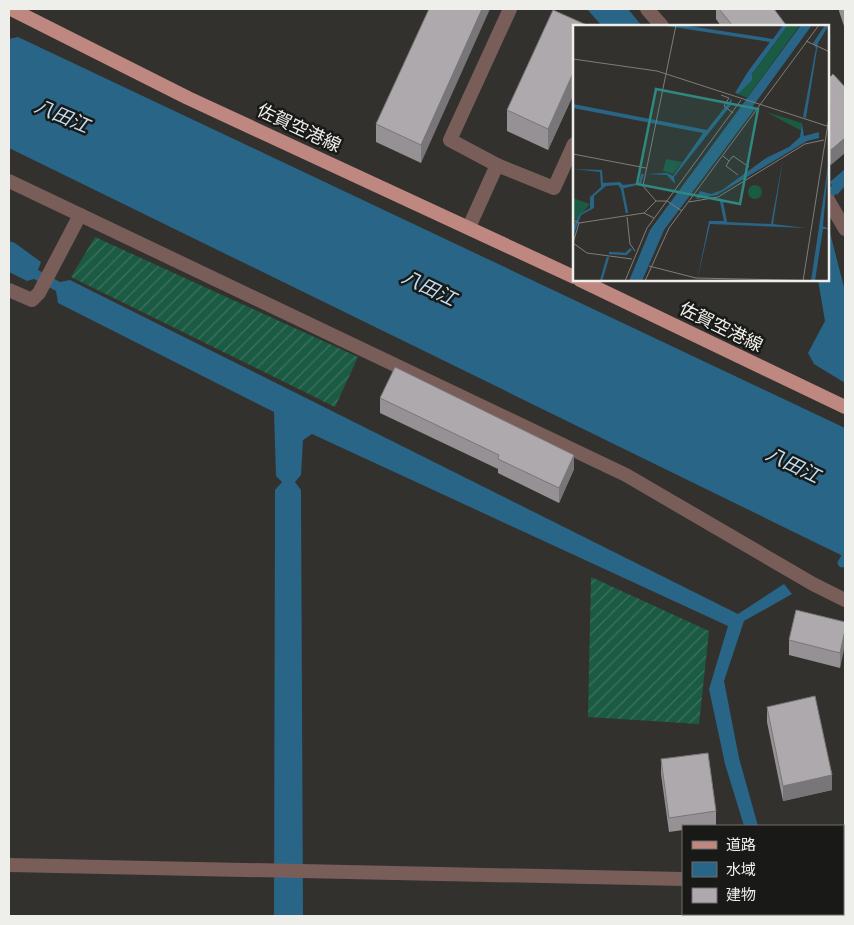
<svg xmlns="http://www.w3.org/2000/svg" width="854" height="925" font-family="'Zilla Slab','Noto Sans JP',serif">
<style>
.garden{fill:url(#garden-furrows)}
.water{fill:#296586}
.lines{fill:none;stroke-linecap:round;stroke-linejoin:round}
.stream{stroke:#296586;stroke-width:9}
.service{stroke:#785d59;stroke-width:14}
.minor{stroke:#785d59;stroke-width:14}
.primary{stroke:#be8780;stroke-width:14}
.wall{fill:#959195}
.shaded-wall{fill:#797679}
.building{fill:#ada9ad;stroke:#797679}
.labels{text-anchor:middle;dominant-baseline:central;stroke-width:5;stroke-linejoin:round;paint-order:stroke}
.street-label{font-size:18px;fill:#eeeeeb;stroke:#191917}
.water-label{font-size:19px;font-style:italic;fill:#bedff3;stroke:#191917}
.inset-river{fill:none;stroke:#296586;stroke-width:2.5}
.inset-road{fill:none;stroke:#7d7d79;stroke-width:1}
.view{fill:#308881;fill-opacity:0.15;stroke:#308881;stroke-width:2.5}
.inset-edge{fill:none;stroke:#eeeeeb;stroke-width:2.5}
</style>
<defs>
<pattern id="garden-furrows" width="10" height="10" patternUnits="userSpaceOnUse" patternTransform="scale(1.25)"><rect width="10" height="10" fill="#1c5b43"/><path d="M-1 1l2-2M0 10L10 0M9 11l2-2" fill="none" stroke="#3d735e"/></pattern>
</defs>
<rect width="100%" height="100%" fill="#32312d"/>
<g class="garden">
<path d="M95 237 358 357 335 407 71 277Z"/>
<path d="M591 577 709 631 699 724 588 717Z"/>
</g>
<g class="water">
<path d="M587 9H628L642 26H602Z"/>
<path d="M18 37 845 428V557L9 148V39Z"/>
<path d="M845 169V186L837 195 830 182Z"/>
<path d="M828 225 845 291V383L814 364 808 353 825 321 818 280H828Z"/>
<path d="M9 241 15 243 41 262 38 270 60 282 70 280 738 614 784 584 792 594 744 621 724 681 739 758 758 826H744L725 764 709 689 728 626 312 434 303 440 301 475 295 482 301 490 303 916H274L275 490 282 482 276 476 274 412 58 303 56 291 34 279 27 281 9 272Z"/>
</g>
<g class="lines">
<g class="stream">
<path d="M828 196 845 178"/>
<path d="M842 563 845 558"/>
</g>
<g class="service">
<path d="M497 165 554 188 574 144"/>
<path d="M469 227 497 165 450 140 510 9"/>
</g>
<g class="minor">
<path d="M647 9 662 26"/>
<path d="M9 181 626 475 813 584 845 600"/>
<path d="M828 200 845 229"/>
<path d="M9 290 32 300 39 293 80 215"/>
<path d="M9 865 683 879"/>
<path d="M843 876H845"/>
<path d="M700 914V916"/>
</g>
<g class="primary">
<path d="M11 9 188 98 574 277"/>
<path d="M580 280 845 407"/>
</g>
</g>
<g class="wall">
<path d="M429 9 421 163 376 142V124Z"/>
<path d="M716 9H774L786 26H721L716 19Z"/>
<path d="M839 9H845V29L839 11Z"/>
<path d="M574 26V93L548 150 507 131V110Z"/>
<path d="M828 79 845 87 831 165 828 161Z"/>
<path d="M380 398 574 469 559 503 498 473V469L380 413Z"/>
<path d="M845 622 840 668 789 655V640Z"/>
<path d="M767 707 832 790 783 801 767 722Z"/>
<path d="M661 759 716 811V826H683V830L669 832 661 774Z"/>
</g>
<g class="shaded-wall">
<path d="M482 9H490L421 163V145Z"/>
<path d="M574 71V93L548 150V129Z"/>
<path d="M845 138V153L831 165V150Z"/>
<path d="M574 455V469L559 503V488Z"/>
<path d="M845 630V645L840 668V653Z"/>
<path d="M832 775V790L783 801V786Z"/>
</g>
<g class="building">
<path d="M429 9H482L421 145 376 124Z"/>
<path d="M719 9H774L786 25 784 26H733Z"/>
<path d="M553 10 589 26H574V71L548 129 507 110Z"/>
<path d="M833 74 845 87V138L831 150 828 146V79Z"/>
<path d="M395 367 574 455 559 488 498 459 499 455 380 398Z"/>
<path d="M796 610 845 622V630L840 653 789 640Z"/>
<path d="M815 696 832 775 783 786 767 707Z"/>
<path d="M708 753 716 811 669 818 661 759Z"/>
</g>
<g class="labels">
<g class="street-label">
<text transform="translate(299 128) rotate(25)">佐賀空港線</text>
<text transform="translate(721 327) rotate(26)">佐賀空港線</text>
</g>
<g class="water-label">
<text transform="translate(62 116) rotate(23)">八田江</text>
<text transform="translate(429 288) rotate(26)">八田江</text>
<text transform="translate(793 465) rotate(26)">八田江</text>
</g>
</g>
<g transform="translate(573 25)">
<rect width="256" height="256" fill="#32312d"/>
<path d="M215 0H227L174 73 165 69Z" fill="#1c5b43"/>
<path d="M193 87 229 98 228 105H227ZM0 173 17 179 3 195 0 193Z" fill="#1c5b43"/>
<path d="M93 134 109 137 100 149 90 146ZM175 167a7 7 0 1 1 14 0a7 7 0 1 1-14 0Z" fill="#1c5b43"/>
<path d="M87 0H110L200 14 210 0H215L179 49V55L165 69 162 68 174 48 197 17ZM228 0H239L180 81 181 85 91 205 69 256H56L77 205ZM252 0H256L245 18 233 93 230 92 243 23 240 18ZM159 73 158 80 101 152 102 159 94 150 74 149 94 148 100 151 130 108 0 83V79L134 105ZM229 98 231 111 246 107V113L234 116 144 170 123 174 127 166 138 169 149 165 193 133 216 122 227 112ZM210 134 200 199 233 203 137 199 124 256 136 196H151L146 172 150 176 154 197 198 199ZM256 134 250 201 256 204H250L242 256H238ZM0 144 29 145 30 158 47 157 50 160 66 158 68 149H71L68 159 48 164 45 160 33 161 21 171V183L8 190 0 212 1 199 7 189 17 183V172L28 162 27 147Z" fill="#296586"/>
<path class="inset-river" d="M49 163 54 188M36 228 53 229 58 224M28 256 35 232"/>
<path class="inset-road" d="M103 0 70 161 83 176H94L109 186M233 16 257 27M0 34 84 46 257 102M148 70 156 73 151 81 160 88M0 129 73 143M150 131 156 136 160 131 176 142M156 136 153 141 165 150M116 177 145 172 232 119 251 115M71 188 83 176M54 192 57 219 62 226M0 195 6 198 0 218M6 198 71 188 81 193M0 218 14 228 59 234M76 241 123 253 257 256M52 256 74 203 168 75M72 256 96 203 246 0M230 256 257 86"/>
<path class="view" d="M83 64 185 84 167 179 64 159Z"/>
<rect width="256" height="256" class="inset-edge"/>
</g>
<rect width="854" height="925" fill="none" stroke="#eeeeeb" stroke-width="20"/>
<rect x="682" y="825" width="162" height="90" fill="#191917" stroke="#6e6e6c"/>
<rect x="692" y="841" width="25" height="8" fill="#be8780" stroke="#6e6e6c"/>
<text x="726" y="850" font-size="15" fill="#eeeeeb">道路</text>
<rect x="692" y="862" width="25" height="15" fill="#296586" stroke="#6e6e6c"/>
<text x="726" y="875" font-size="15" fill="#eeeeeb">水域</text>
<rect x="692" y="888" width="25" height="15" fill="#ada9ad" stroke="#6e6e6c"/>
<text x="726" y="900" font-size="15" fill="#eeeeeb">建物</text>
</svg>
